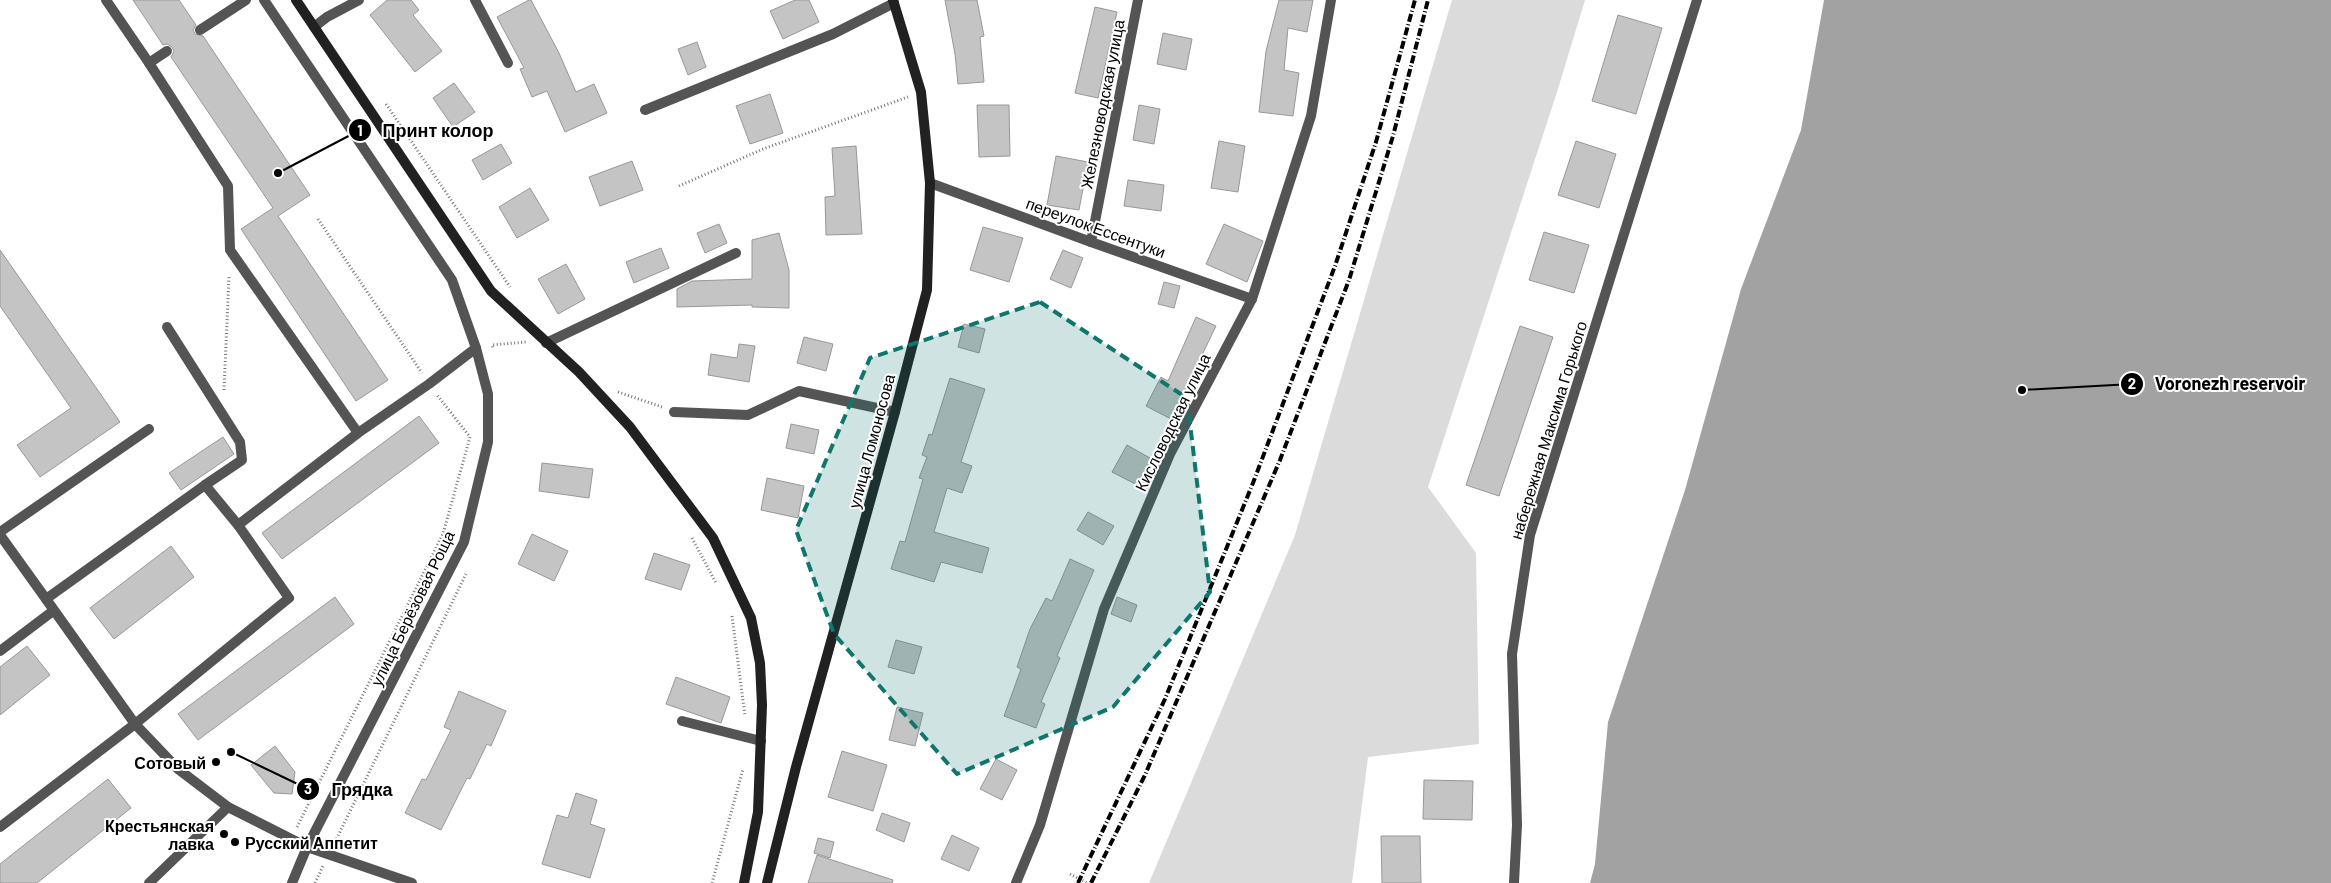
<svg xmlns="http://www.w3.org/2000/svg" width="2331" height="883" font-family="Barlow,sans-serif">
<style>
.green{fill:#dbdbdb}
.water{fill:#a2a2a2}
.building{fill:#c4c4c4;stroke:#989898}
.lines{fill:none;stroke-linecap:round;stroke-linejoin:round}
.path{stroke:#767676;stroke-width:3;stroke-dasharray:1 2.5;stroke-linecap:butt}
.lane{stroke:#545454;stroke-width:10}
.street{stroke:#545454;stroke-width:10}
.secondary{stroke:#212121;stroke-width:10}
.rail{stroke:#000;stroke-width:4;stroke-dasharray:8 2.5 1 2.5;stroke-linecap:butt}
.marked{fill:#0f766e;fill-opacity:0.2;stroke:#0f766e;stroke-width:4;stroke-dasharray:10 6;stroke-linejoin:round}
.poi-dot{fill:#000;stroke:#fff;stroke-width:2}
.labels{text-anchor:middle;dominant-baseline:central;stroke-width:4;stroke-linejoin:round;paint-order:stroke}
.street-label{font-size:16px;fill:#000;stroke:#fff}
.poi-label{font-size:16px;font-weight:bold;fill:#000;stroke:#fff;text-anchor:end}
.leader{fill:none;stroke:#000;stroke-width:2}
.callout-dot{fill:#000;stroke:#fff;stroke-width:2}
.mark-label{font-size:15px;text-anchor:middle;font-weight:bold;fill:#fff}
.callout-label{font-size:18px;text-anchor:middle;font-weight:bold;fill:#000;stroke:#fff;stroke-width:4;stroke-linejoin:round;paint-order:stroke}
</style>
<rect width="100%" height="100%" fill="#fff"/>
<path class="green" d="M1452 0H1585L1557 92 1428 487 1476 553 1479 744 1368 757 1352 883H1149L1295 535Z"/>
<path class="water" d="M1824 0H2331V883H1590L1595 864 1608 722 1685 490 1741 289 1801 130Z"/>
<g class="building">
<path d="M133 0H179L196 25 193 30 195 34 203 36 310 195 278 216 388 380 356 401 241 229 273 208 171 57 174 51 172 47 167 44 163 45Z"/>
<path d="M387 0H411L419 10 413 15 442 51 415 72 370 15Z"/>
<path d="M529 0H531L559 53 576 92 594 84 607 113 565 132 547 91 532 97 520 69 524 68 497 17Z"/>
<path d="M795 0H809L819 22 783 39 770 11Z"/>
<path d="M945 0H977L984 36 980 37 984 82 958 84 955 54Z"/>
<path d="M1279 0H1313L1307 32 1288 28 1284 70 1299 73 1293 116 1259 112 1266 51Z"/>
<path d="M1095 7 1117 12 1098 98 1075 93Z"/>
<path d="M1618 15 1662 28 1636 114 1592 101Z"/>
<path d="M1163 33 1192 39 1186 70 1157 64Z"/>
<path d="M697 42 706 67 688 75 678 49Z"/>
<path d="M454 83 475 112 453 127 433 98Z"/>
<path d="M770 94 783 133 750 144 736 106Z"/>
<path d="M977 105H1009L1010 156 979 157Z"/>
<path d="M1139 105 1160 109 1154 144 1133 140Z"/>
<path d="M1219 141 1245 146 1238 192 1211 188Z"/>
<path d="M1576 141 1616 154 1599 208 1558 195Z"/>
<path d="M501 144 512 163 483 180 472 160Z"/>
<path d="M856 146 862 234 826 235 825 197 835 196 832 148Z"/>
<path d="M1056 156 1088 162 1079 210 1047 205Z"/>
<path d="M632 161 643 190 600 206 589 177Z"/>
<path d="M1128 180 1164 185 1161 211 1124 206Z"/>
<path d="M530 188 549 220 517 238 499 207Z"/>
<path d="M719 224 727 243 705 253 697 233Z"/>
<path d="M1224 224 1263 241 1247 282 1206 264Z"/>
<path d="M983 227 1023 238 1009 282 970 270Z"/>
<path d="M1544 232 1589 245 1574 293 1529 280Z"/>
<path d="M779 233 789 270V308L752 307V305L677 307V289L692 281 752 279V240Z"/>
<path d="M661 248 669 268 634 283 626 262Z"/>
<path d="M0 250 120 422 40 477 17 445 71 408 0 306Z"/>
<path d="M1063 250 1083 258 1071 288 1050 279Z"/>
<path d="M566 264 585 299 558 314 538 279Z"/>
<path d="M1164 282 1180 286 1174 308 1158 304Z"/>
<path d="M1196 317 1216 326 1171 419 1146 406 1161 377 1168 381Z"/>
<path d="M964 324 985 329 979 353 958 347Z"/>
<path d="M1520 326 1553 337 1499 496 1466 485Z"/>
<path d="M804 337 833 344 826 371 797 363Z"/>
<path d="M739 344 755 346 749 382 708 375 711 354 737 358Z"/>
<path d="M950 378 985 389 961 462 972 466 962 493 947 488 934 532 989 548 982 573 941 562 934 582 891 569 900 541 905 542 923 479 919 478 927 457 922 455 929 434 932 435Z"/>
<path d="M419 416 439 443 282 559 262 533Z"/>
<path d="M791 424 819 430 814 454 786 448Z"/>
<path d="M223 437 234 454 181 490 169 473Z"/>
<path d="M1127 445 1157 462 1143 488 1112 472Z"/>
<path d="M542 463 593 469 589 498 539 491Z"/>
<path d="M767 478 804 486 798 518 761 510Z"/>
<path d="M1088 512 1114 526 1103 545 1077 530Z"/>
<path d="M532 534 568 551 554 581 518 564Z"/>
<path d="M171 546 194 577 114 639 90 608Z"/>
<path d="M654 553 690 565 681 590 645 579Z"/>
<path d="M1070 559 1094 570 1057 656 1060 658 1041 702 1045 704 1036 728 1004 716 1021 669 1017 667 1030 629 1046 598 1052 601Z"/>
<path d="M335 597 354 624 198 740 178 714Z"/>
<path d="M1117 597 1137 605 1131 622 1111 614Z"/>
<path d="M896 640 922 647 914 674 888 667Z"/>
<path d="M27 646 50 675 0 715V667Z"/>
<path d="M676 677 730 697 721 723 666 704Z"/>
<path d="M459 691 506 711 491 746 487 744 470 779 467 778 441 830 405 813 422 779 426 780 451 730 444 727Z"/>
<path d="M897 707 923 713 915 746 889 740Z"/>
<path d="M275 746 295 772 292 794 274 793 251 765Z"/>
<path d="M842 751 887 765 873 811 828 797Z"/>
<path d="M996 759 1017 770 1002 800 980 789Z"/>
<path d="M108 779 131 808 37 883H0V864Z"/>
<path d="M1424 780 1473 781 1472 820 1423 819Z"/>
<path d="M576 793 597 800 590 824 605 829 590 878 542 864 557 815 568 818Z"/>
<path d="M882 813 910 823 904 842 876 830Z"/>
<path d="M952 835 979 848 969 871 941 859Z"/>
<path d="M1381 836H1420L1421 883H1382Z"/>
<path d="M818 838 834 842 830 858 814 853Z"/>
<path d="M817 855 893 880 892 883H808Z"/>
</g>
<g class="lines">
<g class="path">
<path d="M386 104 510 287"/>
<path d="M679 186 763 149 908 97"/>
<path d="M318 219 422 373"/>
<path d="M493 347 492 345 526 342"/>
<path d="M224 390 229 276"/>
<path d="M618 392 662 407"/>
<path d="M692 538 716 583"/>
<path d="M732 616 745 716"/>
<path d="M297 827 443 534 470 437 437 395"/>
<path d="M335 842 466 574"/>
<path d="M1070 874 1087 883"/>
<path d="M315 883 323 866"/>
<path d="M712 883 743 769"/>
</g>
<g class="lane">
<path d="M106 0 149 63 228 186 230 250 358 433"/>
<path d="M475 0 508 63"/>
<path d="M314 27 327 17 359 0"/>
<path d="M200 30 246 0"/>
<path d="M149 63 167 51"/>
<path d="M645 110 833 34 894 3"/>
<path d="M167 327 240 442 242 460 205 485"/>
<path d="M546 343 736 253"/>
<path d="M674 412 748 415 799 391 895 412"/>
<path d="M238 525 358 433 429 384 476 348"/>
<path d="M0 532 149 429"/>
<path d="M0 535 46 599 205 485 238 525 289 598 135 724 0 827"/>
<path d="M0 651 53 611"/>
<path d="M682 721 761 741"/>
<path d="M149 883 228 807"/>
</g>
<g class="street">
<path d="M264 0 452 280 476 348 488 394V442L464 542 307 847 292 883"/>
<path d="M930 183 1091 242 1252 299"/>
<path d="M1091 242 1138 0"/>
<path d="M46 599 135 724 178 769 228 807 307 847 412 883"/>
<path d="M1016 883 1040 825 1104 609 1170 454 1252 299 1311 116 1331 0"/>
<path d="M1514 883 1517 825 1512 654 1530 535 1697 0"/>
</g>
<g class="secondary">
<path d="M296 0 491 291 579 372 630 427 713 538 751 618 760 663 762 705 758 812 744 883"/>
<path d="M767 883 796 767 895 412 927 290 930 183 921 92 893 0"/>
</g>
<g class="rail">
<path d="M1078 883 1165 699 1253 483 1335 266 1376 142 1415 0"/>
<path d="M1091 883 1145 775 1280 460 1349 280 1393 136 1428 0"/>
</g>
</g>
<path class="marked" d="M1040 302 1187 398 1210 592 1113 707 957 774 834 634 796 530 870 358Z"/>
<g class="poi-dot">
<circle cx="216" cy="762" r="5"/>
<circle cx="224" cy="834" r="5"/>
<circle cx="235" cy="842" r="5"/>
</g>
<g class="labels">
<g class="street-label">
<text transform="translate(1102 104) rotate(-79)">Железноводская улица</text>
<text transform="translate(1096 227) rotate(20)">переулок Ессентуки</text>
<text transform="translate(1172 422) rotate(-64)">Кисловодская улица</text>
<text transform="translate(1548 430) rotate(-73)">набережная Максима Горького</text>
<text transform="translate(871 441) rotate(-75)">улица Ломоносова</text>
<text transform="translate(412 608) rotate(-64)">улица Берёзовая Роща</text>
</g>
<g class="poi-label">
<text x="206" y="762">Сотовый</text>
<text x="214" y="825">Крестьянская<tspan x="214" dy="18">лавка</tspan></text>
<text x="245" y="842" text-anchor="start">Русский Аппетит</text>
</g>
</g>
<path class="leader" d="M278 173L360 130M2022 390L2132 384M231 752L308 789"/>
<g class="callout-dot">
<circle cx="278" cy="173" r="5"/>
<circle cx="2022" cy="390" r="5"/>
<circle cx="231" cy="752" r="5"/>
<circle cx="360" cy="130" r="12"/>
<circle cx="2132" cy="384" r="12"/>
<circle cx="308" cy="789" r="12"/>
</g>
<g class="mark-label">
<text x="360" y="136">1</text>
<text x="2132" y="389">2</text>
<text x="308" y="794">3</text>
</g>
<g class="callout-label">
<text x="438" y="137">Принт колор</text>
<text x="2230" y="390">Voronezh reservoir</text>
<text x="362" y="796">Грядка</text>
</g>
</svg>
